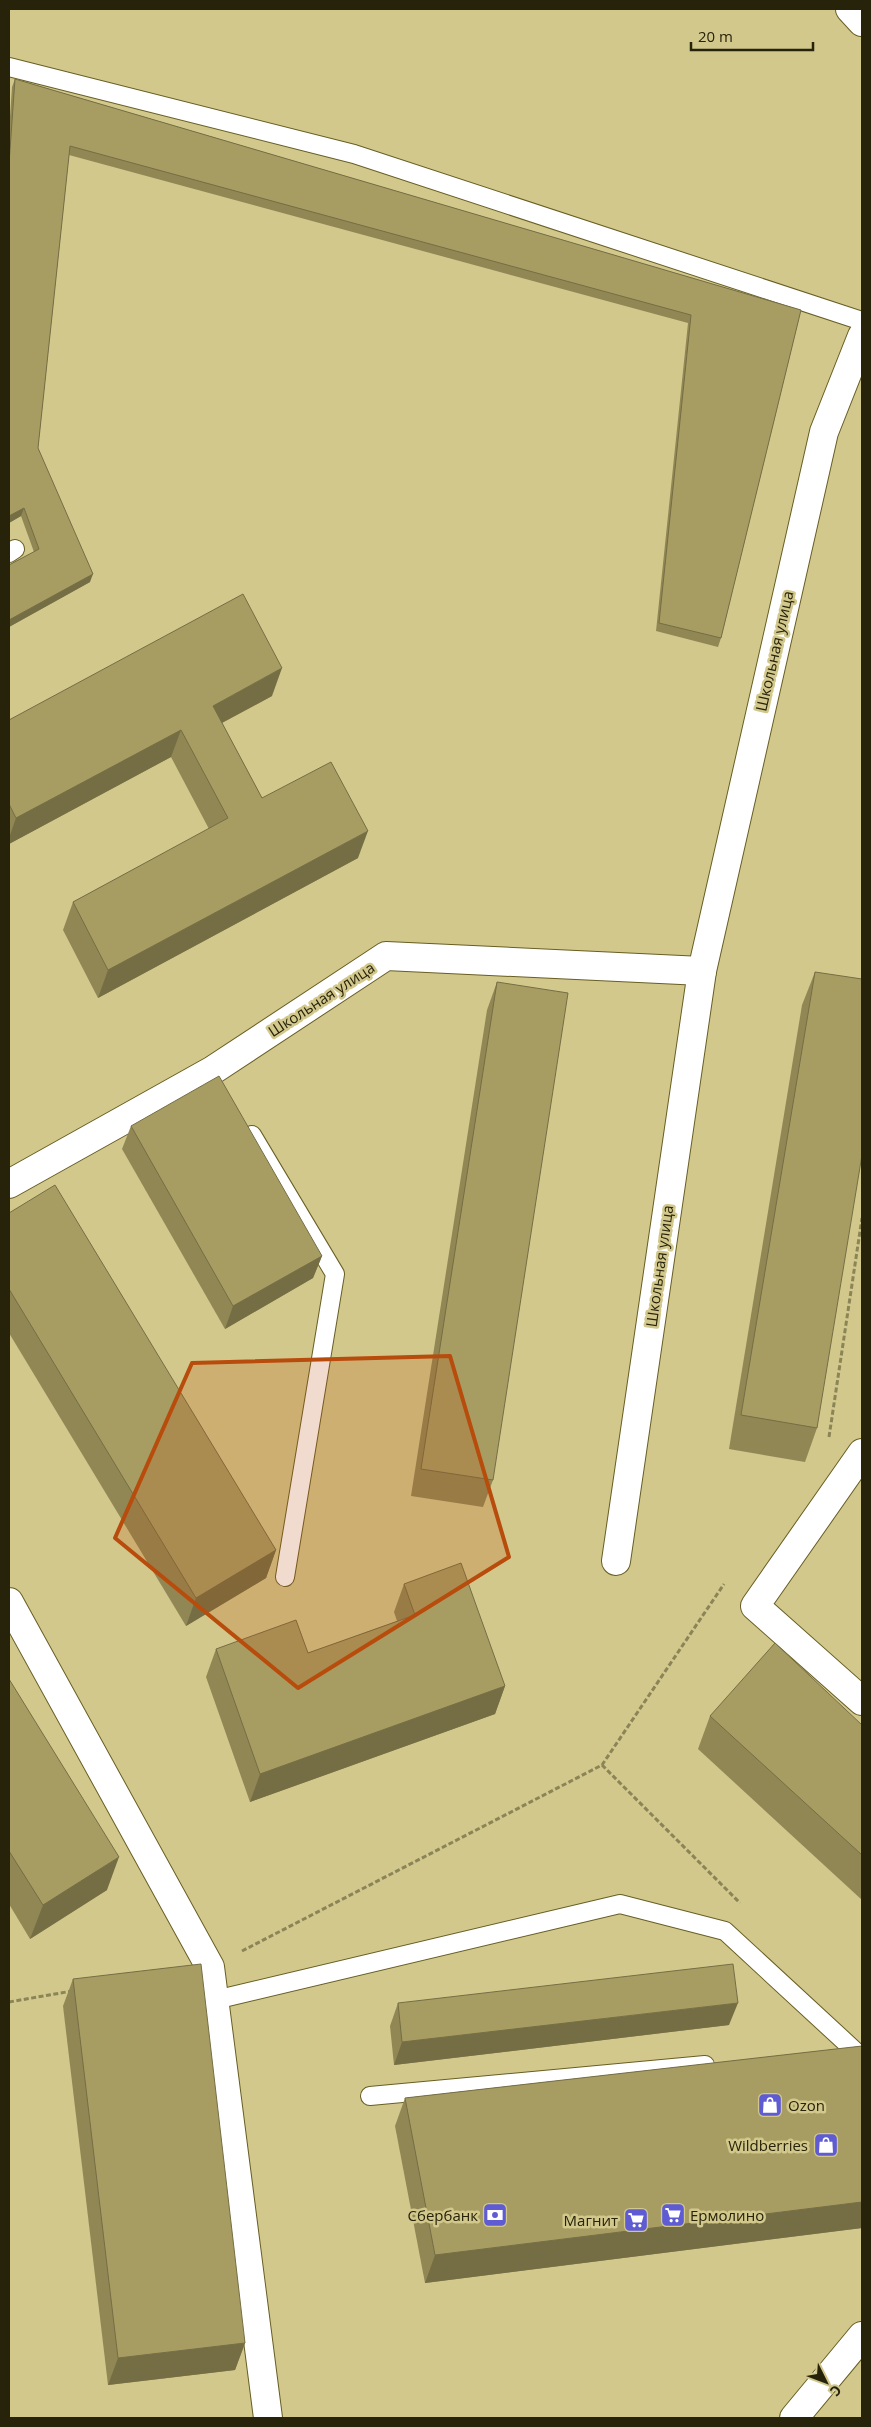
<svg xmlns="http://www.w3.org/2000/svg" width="871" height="2427" font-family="'Open Sans',sans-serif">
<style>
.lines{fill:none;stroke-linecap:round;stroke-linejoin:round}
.service-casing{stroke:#685e24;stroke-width:20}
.minor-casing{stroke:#685e24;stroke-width:30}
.path{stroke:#8b8457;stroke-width:3;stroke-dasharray:5 2.5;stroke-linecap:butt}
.service{stroke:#fff;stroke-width:18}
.minor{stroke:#fff;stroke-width:28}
.wall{fill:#908754}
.shaded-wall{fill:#756e45}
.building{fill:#a79d62;stroke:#756e45}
.marked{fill:#b84c0c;fill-opacity:0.2;stroke:#b84c0c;stroke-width:4;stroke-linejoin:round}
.labels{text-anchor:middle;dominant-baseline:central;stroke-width:5;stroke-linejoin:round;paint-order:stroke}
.street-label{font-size:15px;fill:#27230b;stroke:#d2c88c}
.poi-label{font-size:15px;fill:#27230b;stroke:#d2c88c;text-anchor:end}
</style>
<rect width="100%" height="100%" fill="#d2c88c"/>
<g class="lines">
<defs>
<g id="service">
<path d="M9 67 354 154 862 321"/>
<path d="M9 553 15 549"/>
<path d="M252 1135 335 1274 285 1577"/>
<path d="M215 2000 620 1904 725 1931 855 2051"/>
<path d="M370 2096 705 2065"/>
</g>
<g id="minor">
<path d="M850 9 862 22"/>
<path d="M9 1184 213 1070 386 956 702 971"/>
<path d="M862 1453 755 1606 862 1701"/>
<path d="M616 1561 702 971 824 432 862 336"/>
<path d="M9 1602 210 1967 268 2418"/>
<path d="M794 2418 862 2336"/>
</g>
</defs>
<use href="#service" class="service-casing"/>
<use href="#minor" class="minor-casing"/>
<g class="path">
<path d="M829 1437 862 1218"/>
<path d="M602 1765 740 1903"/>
<path d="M242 1951 602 1765 724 1584"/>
<path d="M9 2002 72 1991"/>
</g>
<use href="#service" class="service"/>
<use href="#minor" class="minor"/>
</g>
<g class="wall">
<path d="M15 79 801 310 721 638 718 647 656 631 688 323 69 155 38 448 90 582 9 627V565L34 552 21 516 9 523V131L12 87Z"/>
<path d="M272 696 222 723 262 798 358 858 98 998 63 930 73 902 209 829 171 757 9 844V720Z"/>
<path d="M815 972 817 1428 805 1462 729 1449 802 1005Z"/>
<path d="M497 982 493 1480 483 1507 411 1496 487 1010Z"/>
<path d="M131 1126 322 1256 313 1278 225 1329 122 1149Z"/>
<path d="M9 1213 276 1550 266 1578 186 1626 9 1333Z"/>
<path d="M404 1584 505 1686 495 1714 250 1802 206 1677 216 1649 308 1653 397 1621 394 1612Z"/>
<path d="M9 1679 107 1890 30 1939 9 1904Z"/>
<path d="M710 1716 862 1725V1900L698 1749Z"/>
<path d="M73 1979 245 2343 235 2370 108 2385 63 2006Z"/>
<path d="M398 2003 729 2025 394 2065 390 2026Z"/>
<path d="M862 2046V2228L425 2283 395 2126 405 2098Z"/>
</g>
<g class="shaded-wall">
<path d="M24 508 21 516 9 523V516Z"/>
<path d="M93 574 90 582 9 627V620Z"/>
<path d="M282 668 272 696 203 733 213 706Z"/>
<path d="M181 730 171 757 9 844V838L16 818Z"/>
<path d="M368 831 358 858 98 998 108 970Z"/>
<path d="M322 1256 313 1278 225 1329 233 1306Z"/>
<path d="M276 1550 266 1578 186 1626 196 1598Z"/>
<path d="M505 1686 495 1714 250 1802 260 1774Z"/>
<path d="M119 1857 107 1890 30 1939 43 1905Z"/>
<path d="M738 2003 729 2025 394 2065 402 2042Z"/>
<path d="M862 2202V2228L425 2283 435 2255Z"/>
<path d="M245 2343 235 2370 108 2385 118 2358Z"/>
</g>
<g class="building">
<path d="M15 79 801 310 721 638 659 623 691 315 70 146 38 448 93 574 9 620V565L39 549 24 508 9 516V164Z"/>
<path d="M243 594 282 668 213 706 262 798 331 762 368 831 108 970 73 902 228 818 181 730 16 818 9 804V720Z"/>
<path d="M815 972 862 979V1155L817 1428 741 1415Z"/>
<path d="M497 982 568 993 493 1480 421 1469Z"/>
<path d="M219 1076 322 1256 233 1306 131 1126Z"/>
<path d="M55 1185 276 1550 196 1598 9 1289V1213Z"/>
<path d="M461 1563 505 1686 260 1774 216 1649 296 1620 308 1653 415 1615 404 1584Z"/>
<path d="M775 1643 862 1725V1855L710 1716Z"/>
<path d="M9 1679 119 1857 43 1905 9 1851Z"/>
<path d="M201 1964 245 2343 118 2358 73 1979Z"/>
<path d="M733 1964 738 2003 402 2042 398 2003Z"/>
<path d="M862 2046V2202L435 2255 405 2098Z"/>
</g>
<path class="marked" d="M450 1356 509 1557 298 1688 115 1538 192 1363Z"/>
<defs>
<symbol id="shop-square" viewBox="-11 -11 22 22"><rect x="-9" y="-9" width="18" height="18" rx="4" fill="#5e5bd3" stroke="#d2c88c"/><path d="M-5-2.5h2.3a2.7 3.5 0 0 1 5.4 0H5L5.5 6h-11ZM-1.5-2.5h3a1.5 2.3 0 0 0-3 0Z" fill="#fff"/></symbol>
<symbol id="bank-square" viewBox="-11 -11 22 22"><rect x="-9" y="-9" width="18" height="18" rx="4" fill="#5e5bd3" stroke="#d2c88c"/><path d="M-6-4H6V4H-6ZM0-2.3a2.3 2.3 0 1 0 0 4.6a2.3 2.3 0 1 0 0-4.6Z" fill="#fff"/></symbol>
<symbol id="supermarket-square" viewBox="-11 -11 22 22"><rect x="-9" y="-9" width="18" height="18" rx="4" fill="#5e5bd3" stroke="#d2c88c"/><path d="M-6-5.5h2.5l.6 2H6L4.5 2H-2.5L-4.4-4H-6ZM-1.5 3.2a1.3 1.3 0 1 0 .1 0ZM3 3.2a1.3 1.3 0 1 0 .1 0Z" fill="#fff"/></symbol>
</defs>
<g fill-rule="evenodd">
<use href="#shop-square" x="756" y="2091" width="28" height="28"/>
<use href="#shop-square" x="812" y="2131" width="28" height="28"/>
<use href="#bank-square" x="481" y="2201" width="28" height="28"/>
<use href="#supermarket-square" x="659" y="2201" width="28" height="28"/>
<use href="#supermarket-square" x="622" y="2206" width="28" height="28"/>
</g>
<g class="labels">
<g class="street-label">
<text transform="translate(774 651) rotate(-77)">Школьная улица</text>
<text transform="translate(321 999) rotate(-33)">Школьная улица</text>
<text transform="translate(659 1266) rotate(-82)">Школьная улица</text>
</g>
<g class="poi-label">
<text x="788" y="2105" text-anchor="start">Ozon</text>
<text x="808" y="2145">Wildberries</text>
<text x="478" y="2215">Сбербанк</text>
<text x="690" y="2215" text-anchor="start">Ермолино</text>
<text x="618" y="2220">Магнит</text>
</g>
</g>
<rect width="871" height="2427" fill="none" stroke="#27230b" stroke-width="20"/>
<g transform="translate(826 2382) rotate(132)" stroke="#d2c88c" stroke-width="4" paint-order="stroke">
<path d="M0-4L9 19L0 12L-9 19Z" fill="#27230b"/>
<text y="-8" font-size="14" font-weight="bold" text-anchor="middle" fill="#27230b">С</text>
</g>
<path d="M691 42v8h122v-8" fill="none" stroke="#27230b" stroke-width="2.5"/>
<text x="698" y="42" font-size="15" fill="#27230b" stroke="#d2c88c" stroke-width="4" paint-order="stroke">20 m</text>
</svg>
